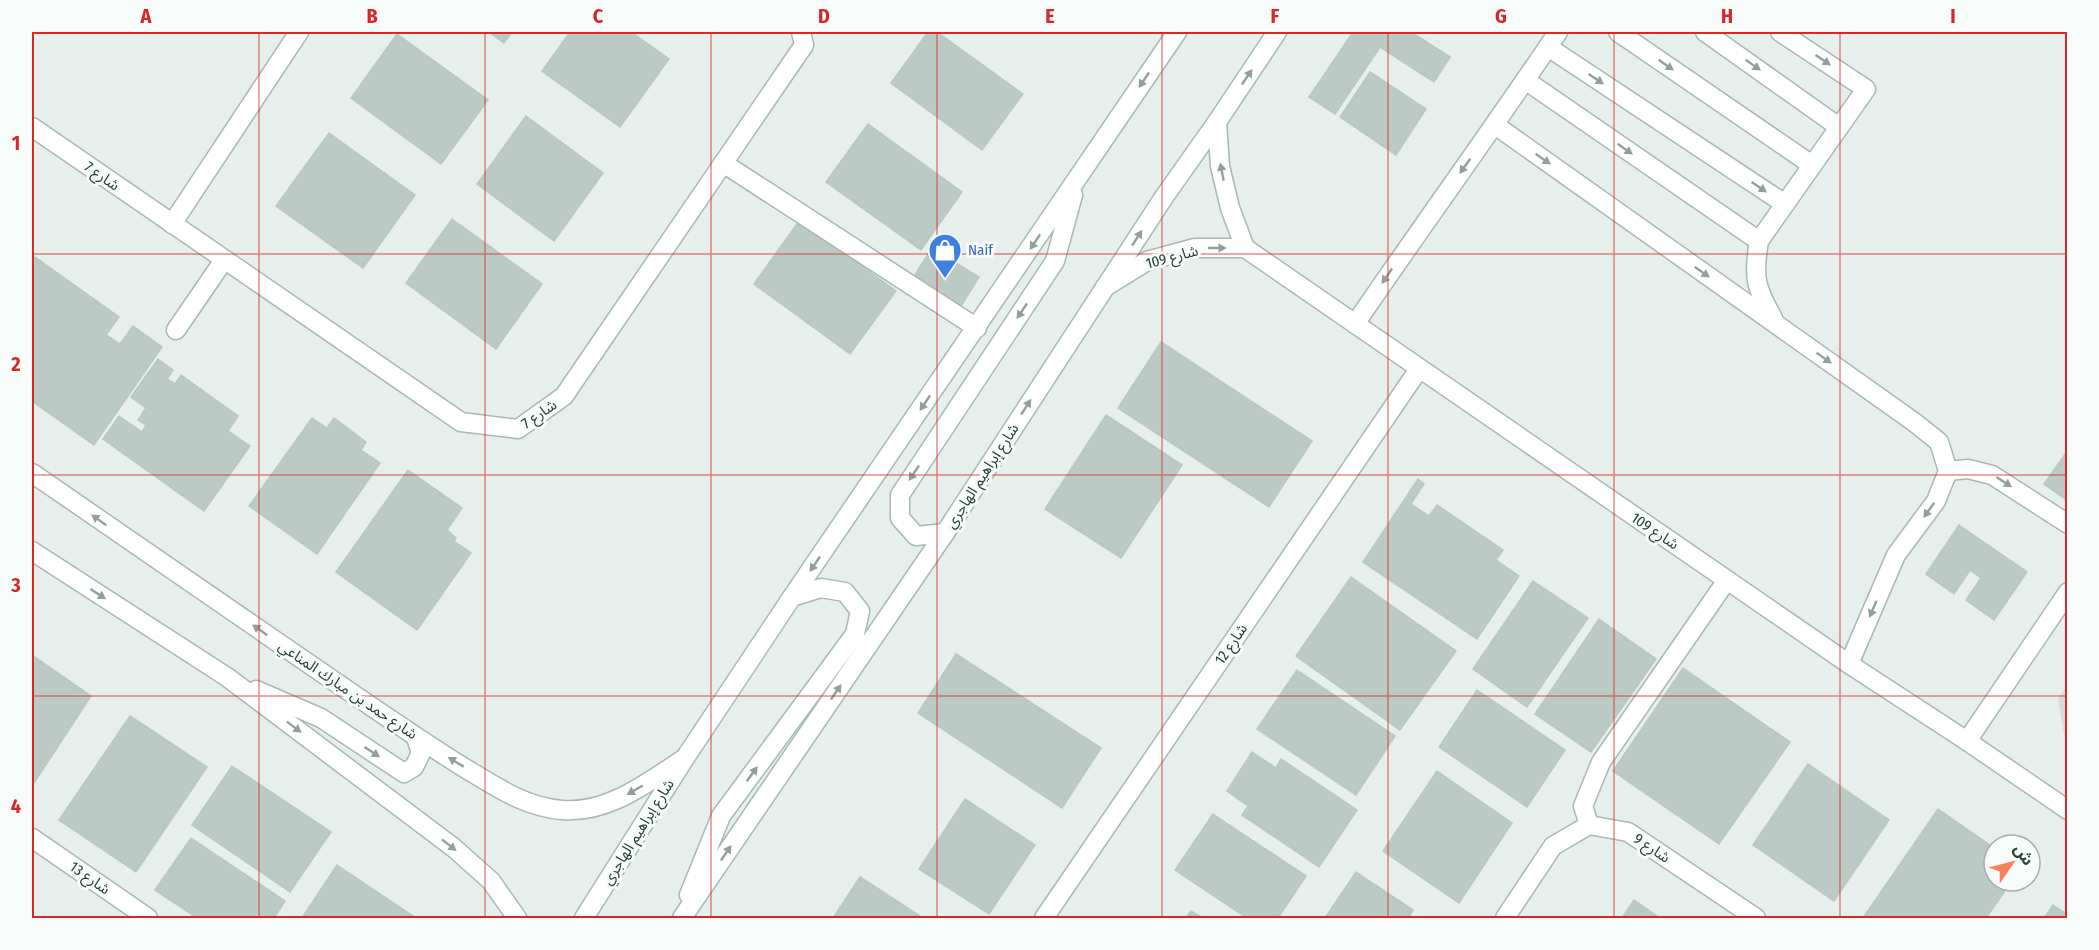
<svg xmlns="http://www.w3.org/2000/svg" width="2099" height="950" font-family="'Fira Sans Condensed','Noto Sans Arabic',sans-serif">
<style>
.built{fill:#d4dfda}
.building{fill:#bbcac4;stroke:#b8c9c2;stroke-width:1.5}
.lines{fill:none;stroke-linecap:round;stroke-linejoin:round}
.service-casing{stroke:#a8b8b2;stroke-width:21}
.minor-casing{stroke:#a8b8b2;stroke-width:21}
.tertiary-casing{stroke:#a8b8b2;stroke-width:21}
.secondary-casing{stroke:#a4bbb3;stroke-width:21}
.service{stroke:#fff;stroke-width:18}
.minor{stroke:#fff;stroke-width:18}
.tertiary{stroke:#fff;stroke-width:18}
.secondary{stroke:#fff;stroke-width:18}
.oneway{fill:#92a09c}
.grid{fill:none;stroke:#d62828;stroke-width:1.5;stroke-opacity:0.55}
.labels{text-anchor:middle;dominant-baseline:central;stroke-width:6;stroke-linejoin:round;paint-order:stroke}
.street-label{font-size:15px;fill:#24423a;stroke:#f7fbf9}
.shop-label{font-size:15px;fill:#366cbe;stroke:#f7fbf9;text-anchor:start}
.neatline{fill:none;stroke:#d62828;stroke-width:2}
.grid-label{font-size:20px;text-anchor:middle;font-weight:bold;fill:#d62828}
</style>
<rect width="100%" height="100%" fill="#e6efeb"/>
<path class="built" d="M2067 685V738L2064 735 2058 699Z"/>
<g class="building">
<path d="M489 32H512L504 43Z"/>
<path d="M570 32H631L669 59 620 127 542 71Z"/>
<path d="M928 32H937L1023 94 982 150 891 83Z"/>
<path d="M1353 32H1411L1450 57 1434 82 1380 47 1335 114 1309 97Z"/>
<path d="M397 34 488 100 441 164 351 98Z"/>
<path d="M1370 72 1426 109 1396 155 1340 117Z"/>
<path d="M526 116 603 173 554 241 477 184Z"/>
<path d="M868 124 962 192 921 250 826 182Z"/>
<path d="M329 133 415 195 363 268 276 206Z"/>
<path d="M452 219 542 284 496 349 406 283Z"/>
<path d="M799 221 896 291 850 354 754 284Z"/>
<path d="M932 248 979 277 958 311 911 281Z"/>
<path d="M35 257 119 317 106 335 120 344 133 326 162 347 94 445 32 401V262Z"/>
<path d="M1161 342 1312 441 1269 507 1118 408Z"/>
<path d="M158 359 173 370 167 379 175 384 181 375 238 416 228 431 250 446 204 511 103 439 119 416 142 432 146 425 138 420 146 408 131 397Z"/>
<path d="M1106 415 1182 465 1121 558 1045 509Z"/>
<path d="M312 418 327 428 334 418 366 442 361 450 380 463 317 554 249 506Z"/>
<path d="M2068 450V501L2044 484Z"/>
<path d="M408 470 462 508 447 530 456 538 454 541 471 553 417 630 336 572Z"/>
<path d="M1418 479 1424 484 1411 504 1429 516 1437 505 1503 550 1496 560 1519 576 1477 639 1363 562Z"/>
<path d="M1959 525 2027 572 1994 620 1966 600 1981 578 1970 570 1954 594 1926 574Z"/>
<path d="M1351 577 1456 651 1400 730 1296 656Z"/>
<path d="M1533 581 1588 618 1527 707 1473 669Z"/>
<path d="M1599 619 1656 659 1591 752 1535 714Z"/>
<path d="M956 654 1101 748 1062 808 918 713Z"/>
<path d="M32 655 91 696 32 786Z"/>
<path d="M1683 668 1790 742 1719 844 1613 771Z"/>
<path d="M1297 670 1395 736 1356 795 1257 729Z"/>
<path d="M1477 690 1565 750 1527 807 1439 747Z"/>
<path d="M130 716 207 767 136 872 59 820Z"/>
<path d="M1252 752 1276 768 1281 759 1357 810 1319 867 1242 815 1248 806 1227 791Z"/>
<path d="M1808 764 1889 820 1834 901 1753 845Z"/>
<path d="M232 766 331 832 290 892 192 825Z"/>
<path d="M1437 771 1512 823 1459 903 1383 851Z"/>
<path d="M965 799 1035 845 989 914 919 869Z"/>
<path d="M1938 809 1994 848V881H2012L1986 918H1863Z"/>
<path d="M1213 814 1306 876 1278 918H1247L1175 870Z"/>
<path d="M191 838 285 901 274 918H197L155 890Z"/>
<path d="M337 865 416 918H302Z"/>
<path d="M1356 872 1413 910 1408 918H1325Z"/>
<path d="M860 877 923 918H833Z"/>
<path d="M1634 900 1660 918H1622Z"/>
<path d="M2053 905 2068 915V918H2044Z"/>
<path d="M1191 911 1203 918H1186Z"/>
</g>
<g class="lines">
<defs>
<g id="service">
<path d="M1618 32 1812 165"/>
<path d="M1705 32 1839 127"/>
<path d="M1548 47 1785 204"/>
<path d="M1525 80 1759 241"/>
<path d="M1495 125 1914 422 1939 442 1948 471 1936 501 1896 555 1849 664"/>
<path d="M723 163 977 328"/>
<path d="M1773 318C1755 287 1753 276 1759 241L1866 89 1780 32"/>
<path d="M1355 324C1422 226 1492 130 1558 32"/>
<path d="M176 330 224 260"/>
<path d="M1948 471 1968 469 1992 475 2068 524"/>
<path d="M1967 741 2068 592"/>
<path d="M1589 825 1583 806 1601 762 1727 580"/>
</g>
<g id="minor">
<path d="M32 127 461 422 518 429 564 396 804 45 801 32"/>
<path d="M172 224 299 32"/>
<path d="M32 838 148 918"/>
<path d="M1044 918 1419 369"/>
<path d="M1505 918 1553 846 1589 825 1628 832 1756 918"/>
</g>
<g id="tertiary">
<path d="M1217 122 1220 166 1230 208 1245 248"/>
<path d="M1105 287 1147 261 1195 248H1245L1849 664 1967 741 2068 810"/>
<path d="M32 473C131 542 231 610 331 679 375 709 418 739 463 767 495 786 524 807 562 810 608 814 648 782 685 758"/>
<path d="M32 551 227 677 454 848 491 881 517 918"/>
<path d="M256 690 321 718 404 773 414 767 421 753 416 738"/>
</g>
<g id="secondary">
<path d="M945 533 916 536 900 518V495L1055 261 1073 195"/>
<path d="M689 895 721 816 855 634 860 611 845 592 821 588 792 597"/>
<path d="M584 918 685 758 792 597 1177 32"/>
<path d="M682 918 945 533 1164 197 1217 122 1277 32"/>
</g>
</defs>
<use href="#service" class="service-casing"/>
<use href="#minor" class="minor-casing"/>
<use href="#tertiary" class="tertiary-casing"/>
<use href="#secondary" class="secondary-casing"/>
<use href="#service" class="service"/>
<use href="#minor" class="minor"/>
<use href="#tertiary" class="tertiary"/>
<use href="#secondary" class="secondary"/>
</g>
<defs><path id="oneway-solid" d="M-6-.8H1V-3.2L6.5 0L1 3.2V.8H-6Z" transform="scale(1.5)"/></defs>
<g class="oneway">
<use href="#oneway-solid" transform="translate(1823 60) rotate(34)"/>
<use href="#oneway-solid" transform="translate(1666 65) rotate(35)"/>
<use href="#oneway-solid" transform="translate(1753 65) rotate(35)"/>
<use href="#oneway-solid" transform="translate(1247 77) rotate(-56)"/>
<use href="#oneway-solid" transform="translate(1596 79) rotate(34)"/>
<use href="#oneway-solid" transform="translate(1144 80) rotate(124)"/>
<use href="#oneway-solid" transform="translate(1625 149) rotate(35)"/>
<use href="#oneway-solid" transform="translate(1543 159) rotate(35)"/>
<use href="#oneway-solid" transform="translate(1465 166) rotate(126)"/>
<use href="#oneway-solid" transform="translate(1222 172) rotate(-101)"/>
<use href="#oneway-solid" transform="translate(1759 187) rotate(34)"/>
<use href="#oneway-solid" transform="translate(1137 238) rotate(-57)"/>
<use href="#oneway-solid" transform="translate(1035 242) rotate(124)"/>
<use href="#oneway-solid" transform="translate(1217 248)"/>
<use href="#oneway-solid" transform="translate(1702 272) rotate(35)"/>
<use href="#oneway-solid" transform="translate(1387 276) rotate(124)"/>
<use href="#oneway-solid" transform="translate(1022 311) rotate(124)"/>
<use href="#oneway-solid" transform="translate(1824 358) rotate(35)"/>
<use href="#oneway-solid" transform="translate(925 403) rotate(124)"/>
<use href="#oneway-solid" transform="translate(1026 407) rotate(-57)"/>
<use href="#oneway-solid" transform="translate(914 473) rotate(124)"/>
<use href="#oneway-solid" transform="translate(2004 482) rotate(33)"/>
<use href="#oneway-solid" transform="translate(1929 510) rotate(126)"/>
<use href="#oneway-solid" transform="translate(99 520) rotate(-145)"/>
<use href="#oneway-solid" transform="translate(815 564) rotate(124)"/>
<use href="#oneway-solid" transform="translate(98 594) rotate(33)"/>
<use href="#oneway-solid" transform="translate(1873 609) rotate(113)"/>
<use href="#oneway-solid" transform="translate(260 630) rotate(-145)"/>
<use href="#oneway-solid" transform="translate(836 692) rotate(-56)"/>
<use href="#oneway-solid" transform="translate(294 727) rotate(37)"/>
<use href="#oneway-solid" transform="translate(372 752) rotate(33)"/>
<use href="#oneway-solid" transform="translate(456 762) rotate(-149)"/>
<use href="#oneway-solid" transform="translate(752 774) rotate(-54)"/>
<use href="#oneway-solid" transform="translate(635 790) rotate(150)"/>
<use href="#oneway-solid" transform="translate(449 845) rotate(38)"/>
<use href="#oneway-solid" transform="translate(726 853) rotate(-56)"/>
</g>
<path class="grid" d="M259 32V918M485 32V918M711 32V918M937 32V918M1162 32V918M1388 32V918M1614 32V918M1840 32V918M32 254H2068M32 475H2068M32 696H2068"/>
<defs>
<symbol id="shop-pin" viewBox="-11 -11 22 30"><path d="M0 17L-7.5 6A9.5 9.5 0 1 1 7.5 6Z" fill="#3f7fe0" stroke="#f7fbf9"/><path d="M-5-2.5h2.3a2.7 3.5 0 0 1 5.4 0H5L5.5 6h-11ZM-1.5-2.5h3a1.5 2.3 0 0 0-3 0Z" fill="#fff"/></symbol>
</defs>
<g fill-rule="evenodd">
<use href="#shop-pin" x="926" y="231" width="38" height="52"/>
</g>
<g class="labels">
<g class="street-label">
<text transform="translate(102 176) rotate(35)">شارع 7</text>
<text transform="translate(1172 257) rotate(-15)">شارع 109</text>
<text transform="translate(539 414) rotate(-35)">شارع 7</text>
<text transform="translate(982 476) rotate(-57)">شارع إبراهيم الهاجري</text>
<text transform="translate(1655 531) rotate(34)">شارع 109</text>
<text transform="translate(1231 644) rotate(-56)">شارع 12</text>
<text transform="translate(348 690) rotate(34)">شارع حمد بن مبارك المناعي</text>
<text transform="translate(638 832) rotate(-58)">شارع إبراهيم الهاجري</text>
<text transform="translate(1652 848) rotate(34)">شارع 9</text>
<text transform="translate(90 878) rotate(35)">شارع 13</text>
</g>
<g class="shop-label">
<text x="968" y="250">Naif</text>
</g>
</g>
<rect width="2099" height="950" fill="none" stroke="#f7fbf9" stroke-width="66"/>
<g transform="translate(2012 863) rotate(55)"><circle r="28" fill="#f7fbf9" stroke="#a3b1ad" stroke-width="1.5"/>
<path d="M0-4.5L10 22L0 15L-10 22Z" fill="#f4845f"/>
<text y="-9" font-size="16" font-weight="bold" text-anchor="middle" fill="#24423a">ش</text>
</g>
<rect x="33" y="33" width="2033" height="884" class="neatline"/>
<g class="grid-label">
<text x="146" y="23">A</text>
<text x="372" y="23">B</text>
<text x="598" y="23">C</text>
<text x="824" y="23">D</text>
<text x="1050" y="23">E</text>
<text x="1275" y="23">F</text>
<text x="1501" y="23">G</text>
<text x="1727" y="23">H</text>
<text x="1953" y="23">I</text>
<text x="16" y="150">1</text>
<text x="16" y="371">2</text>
<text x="16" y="592">3</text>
<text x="16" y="813">4</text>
</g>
</svg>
